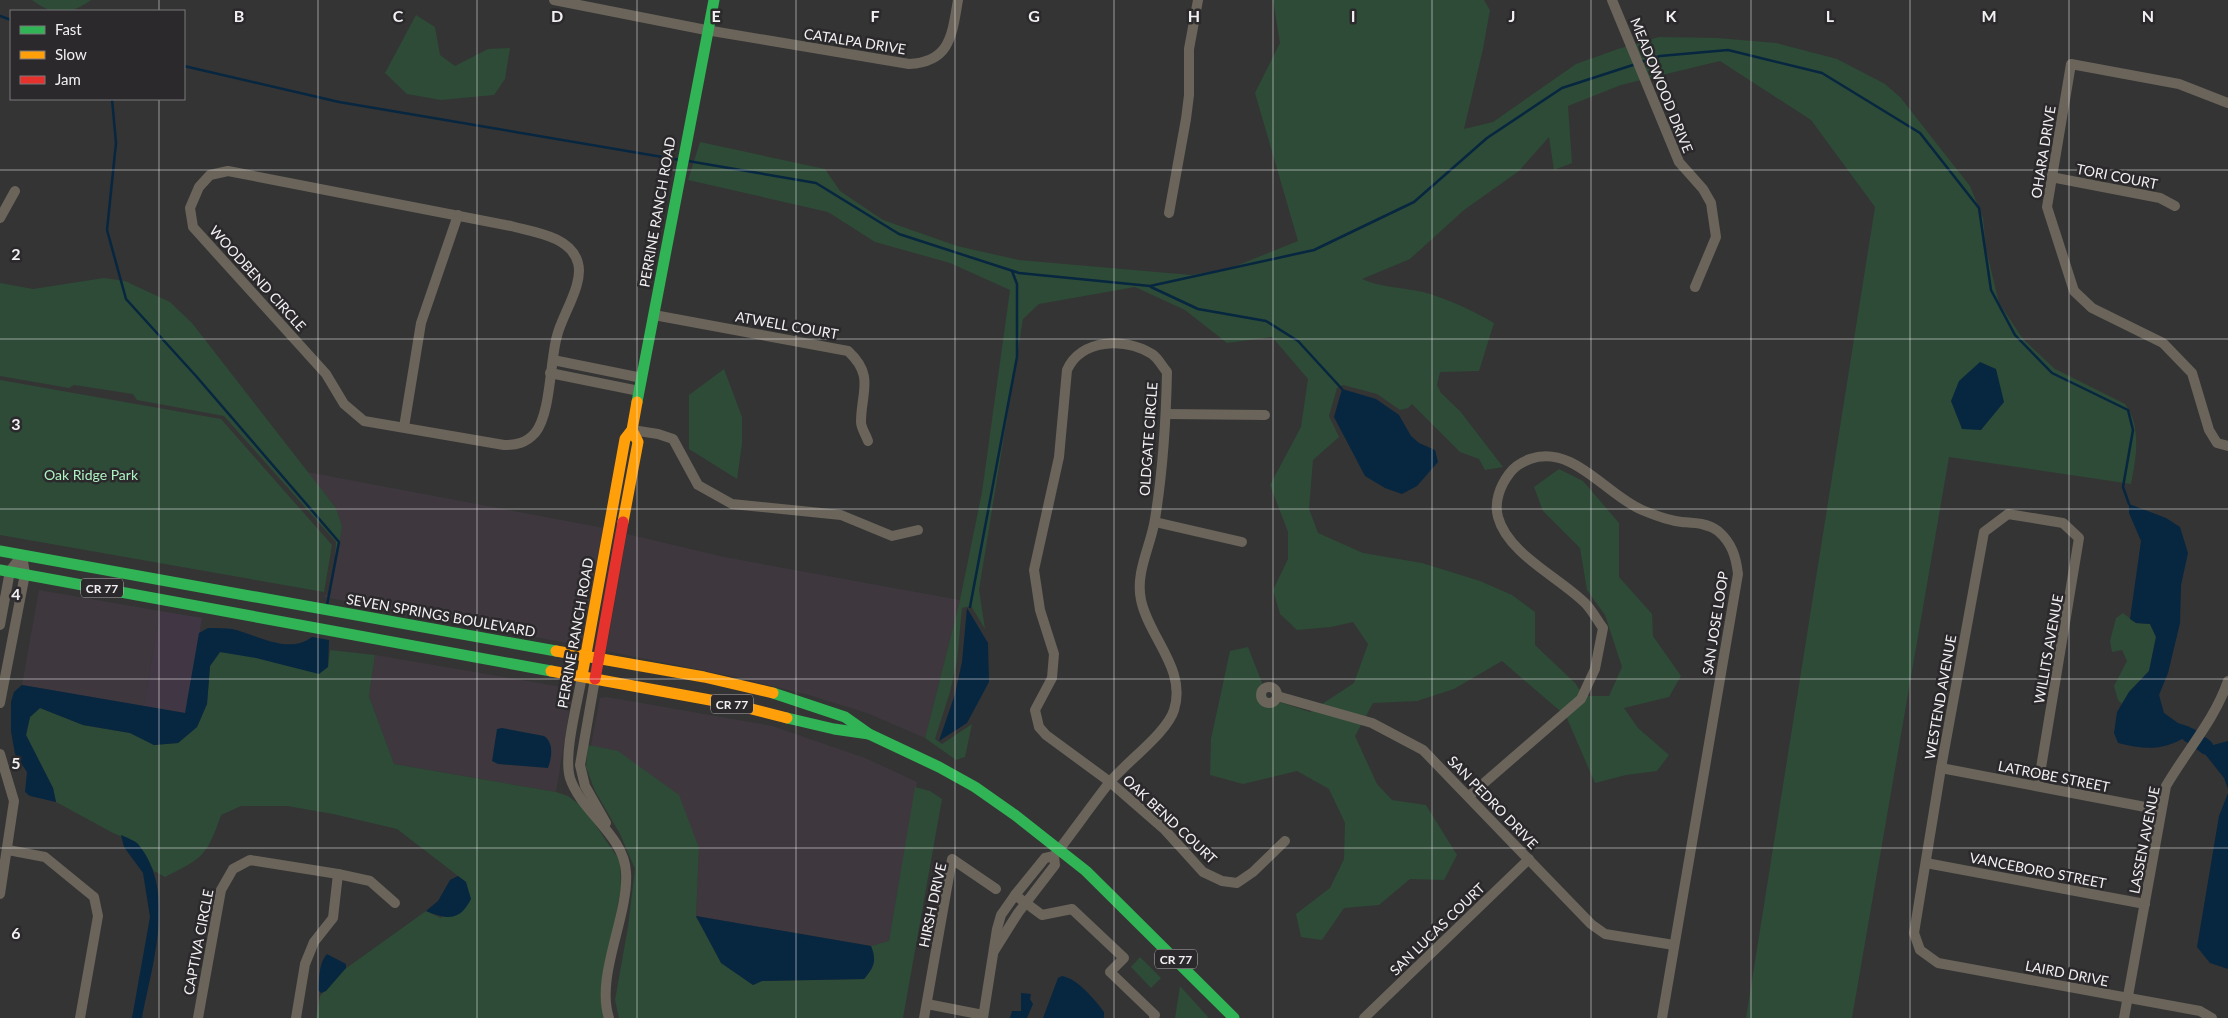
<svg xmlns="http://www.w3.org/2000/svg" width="2228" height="1018" font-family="Lato,sans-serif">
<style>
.built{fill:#3e383e}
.education{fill:#413744}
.green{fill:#2d4b37}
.water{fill:#072640}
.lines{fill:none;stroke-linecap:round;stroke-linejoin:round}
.stream{stroke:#072640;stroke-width:2.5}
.river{stroke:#072640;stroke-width:15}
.street{stroke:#6a645a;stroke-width:10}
.fast{stroke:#30b455;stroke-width:11}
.slow{stroke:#ff9f0a;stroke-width:11}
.jam{stroke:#e5322d;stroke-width:11}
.grid{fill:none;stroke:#f2f0f2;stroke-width:1;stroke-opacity:0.55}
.labels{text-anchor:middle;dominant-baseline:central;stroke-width:5;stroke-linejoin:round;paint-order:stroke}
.shield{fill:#2b292b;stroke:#b6b4b6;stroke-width:1}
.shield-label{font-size:12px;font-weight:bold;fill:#f2f0f2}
.street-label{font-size:14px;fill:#f2f0f2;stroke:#2b292b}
.park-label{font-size:14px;fill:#aff3c3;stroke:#2b292b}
.grid-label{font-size:16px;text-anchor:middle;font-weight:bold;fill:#f2f0f2;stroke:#2b292b;stroke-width:5;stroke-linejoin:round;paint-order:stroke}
</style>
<rect width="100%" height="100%" fill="#343434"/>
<g class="built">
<path d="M307 472 604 528 583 646 314 595 323 597 329 593 342 526 336 508Z"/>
<path d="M627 534 724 557 960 600 925 738 867 713 809 695 736 677 606 651Z"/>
<path d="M39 590 160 611 144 706 22 685Z"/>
<path d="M375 655 562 687 571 700 556 792 394 764 369 696Z"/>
<path d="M607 697 772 726 865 758 917 782 889 941 871 946 696 916 699 848 591 745 600 698Z"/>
</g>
<path class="education" d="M160 611 202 618 186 713 144 706Z"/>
<g class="green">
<path d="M32 0H91C69 16 53 16 32 0Z"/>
<path d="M1273 0H1484L1490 10 1483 49 1464 129 1493 122 1576 64 1618 49 1659 37 1717 38 1776 43 1837 59 1885 84 1900 97 1970 186 1983 218 1986 249 1999 303 2023 339 2055 369 2125 404C2142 426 2136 459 2131 484L1949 457 1852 1018H1746L1875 207 1811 120 1720 61 1621 85 1568 106 1572 163 1554 170 1549 137 1519 171 1464 210 1410 259 1362 279C1382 288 1402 287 1423 292 1448 299 1472 310 1494 323L1479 371 1440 372 1437 385 1441 393 1460 411 1503 467 1485 470 1479 459 1460 452 1412 404 1408 408 1400 410 1377 394 1343 385 1337 388 1329 416 1339 437 1313 460 1309 509 1318 533 1363 553 1422 563 1480 581 1512 595 1535 612V645L1576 684 1583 696H1609L1622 667 1605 615 1587 590 1580 548 1543 511 1534 487 1559 469 1583 481 1619 523V577L1652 614 1653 636 1681 676 1669 697 1624 708 1638 728 1669 755 1657 771 1626 775 1595 783 1566 716 1502 661 1454 689 1417 701 1373 703 1355 736 1377 784 1392 800 1426 805 1457 855 1444 880 1410 879 1379 905 1344 908 1322 940 1301 937 1296 914 1330 888 1344 859 1345 823 1329 789 1297 771 1243 784 1210 775 1211 739 1230 651 1248 647 1268 698 1310 712 1354 683 1368 644 1353 622 1331 627 1297 630 1280 614 1273 590 1288 559V532L1270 485 1301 427 1308 379 1272 337 1227 343 1185 310 1135 287 1039 304 1023 319 979 590 985 629 971 606 962 608 957 661 950 692 935 739 942 744 972 724 965 757 956 760 925 738 960 600 982 492 1010 290 950 263 875 242 828 212 688 180 700 142 825 169 840 191 883 220 957 246 1019 260 1191 275 1231 268 1298 241 1255 93 1280 43Z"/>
<path d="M416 15 435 27 440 55 455 66 488 49 510 48 505 79 494 95 441 100 407 94 385 73Z"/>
<path d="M104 278 125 281 170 302 192 323 336 508 342 526 337 557 335 558 336 542 224 416 137 400 133 394 74 385 69 388 0 376V283L33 289Z"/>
<path d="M724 369 742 417V444L737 479 689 449V395Z"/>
<path d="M0 380 221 419 332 545 324 592 0 535Z"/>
<path d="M2123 613 2136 623 2150 624 2156 637 2149 671 2129 692 2122 704 2118 700 2114 686 2127 661 2122 650 2112 652 2110 641 2116 618Z"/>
<path d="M330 650 375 655 369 696 394 764 556 792 568 796 584 808 620 861 621 888 606 965 605 1018H316L320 996 345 969 426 911 441 918 467 891 466 882 397 829 333 814 287 806H241L221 815C207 856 203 858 165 877L154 871 137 843 113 833 56 802 53 788 26 735 30 717 40 708 83 725 130 733 154 745 178 743 197 727 207 704 210 666 220 652 328 667Z"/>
<path d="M588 745 618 751 679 795 699 848 696 917 722 963 753 985 762 981 864 979C874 967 877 961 871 946L889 941 915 787 930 791 942 799 903 1018H619L615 1000 628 927 635 869 620 834 595 791 586 767Z"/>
<path d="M1140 957 1161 978 1151 988 1131 967Z"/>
<path d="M1180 986 1208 1017 1207 1018H1175Z"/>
</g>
<g class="water">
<path d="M1980 362 1996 369 2004 402 1981 430 1962 429 1951 401 1959 381Z"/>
<path d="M1342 389 1376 399 1399 415 1411 436 1419 443 1435 450 1438 462 1417 486 1402 494 1385 488 1365 476 1334 417Z"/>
<path d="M2129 504 2166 518 2180 527 2188 553 2181 585 2180 623 2168 673 2159 695 2164 713 2178 723 2190 727 2189 735C2163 751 2146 750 2118 743L2114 733 2117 712 2129 692 2149 671 2156 637 2150 624 2136 623 2130 619 2141 541 2129 513Z"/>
<path d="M967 608 988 643 989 682 967 723 939 741 955 694 962 662Z"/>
<path d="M208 628C216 628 224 628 232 629 258 635 288 655 312 637L329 640 328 667 319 674 256 658 220 652 210 666 207 704 197 727 178 743 154 745 130 733 83 725 40 708 30 717 26 735 53 788 56 802 30 796 25 792 27 772 15 754 11 731V702L14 692 22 685 185 713 199 633Z"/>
<path d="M502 728 544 736C554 743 552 757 548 768L498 764 492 761 497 729Z"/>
<path d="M2228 741V789L2224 778 2205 754 2206 747Z"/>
<path d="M2228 793V969L2210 963 2197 947 2219 816Z"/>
<path d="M121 835C127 838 134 840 138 844 177 891 152 964 142 1018H132L150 917 143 873 124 847Z"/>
<path d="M458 876 466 882 471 899C460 921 447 920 426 911L438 901 450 880Z"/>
<path d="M696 916 871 946C877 961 874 967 864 979L762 981 753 985 721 963Z"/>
<path d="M327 954 346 964V968L326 991 321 993 318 990C319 979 319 962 327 954Z"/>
<path d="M1062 976C1078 979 1094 999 1104 1012V1018H1043L1058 978Z"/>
<path d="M1021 993 1031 994 1030 999 1033 1004 1027 1018H1010L1012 1011H1021Z"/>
</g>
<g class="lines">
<g class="stream">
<path d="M0 16 11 20"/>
<path d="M1641 62 1660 56 1728 50 1822 73 1920 133 1979 208 1991 290 2015 335 2052 373 2128 410 2133 430 2123 487 2129 504"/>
<path d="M184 66 339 102 680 160"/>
<path d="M112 99 116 143 107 230 126 299 196 376 339 542 327 605"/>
<path d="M688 161 816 183 899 234 1019 273 1150 286 1314 250 1414 202 1487 138 1562 88 1636 64"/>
<path d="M1151 287 1198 309 1266 321 1298 341 1342 389"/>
<path d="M970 607 1017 357V284L1012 271"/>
</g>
<g class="river">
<path d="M2189 735 2191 736"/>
<path d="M2202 744 2206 747"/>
</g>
<g class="street">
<path d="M554 0 706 30 909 64C951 62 952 34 958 0"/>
<path d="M1612 0 1679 162 1703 189 1711 203 1716 237 1695 287"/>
<path d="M2228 103 2179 84 2071 64 2047 207 2074 291 2092 308 2163 343 2192 373 2209 430 2217 443 2228 446"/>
<path d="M228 171 511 226C533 232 571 236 578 263 584 284 562 315 557 336 550 360 551 414 535 433 526 443 517 445 504 445L364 421 344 404 326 374 193 227 190 208 199 187 210 175Z"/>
<path d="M2051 177 2160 198 2175 206"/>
<path d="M1169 213 1186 119 1189 95V49L1198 0"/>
<path d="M0 218 15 191"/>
<path d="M654 315 848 351C875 376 861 392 861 422 861 428 866 435 868 441"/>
<path d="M553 360 642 378"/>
<path d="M550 373 639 391"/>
<path d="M1166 414 1265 415"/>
<path d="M404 427 421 323 458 215"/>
<path d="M632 430 658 434 673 439 698 485 732 504 841 515 892 536 918 530"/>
<path d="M1155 522 1242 542"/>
<path d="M0 625 10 571 22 555"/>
<path d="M582 676C578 701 563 754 570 778 581 812 624 835 626 872 629 916 595 976 609 1018"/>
<path d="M595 679 580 765 585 786 606 823"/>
<circle cx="1269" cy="695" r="8"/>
<path d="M1277 696 1372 723 1423 750 1591 924 1605 934 1674 945"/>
<path d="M0 703 25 574 22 555"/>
<path d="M0 754 14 801 0 894"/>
<path d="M1941 768 2161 810"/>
<path d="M2038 786 2079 538 2063 523 2008 514 1984 532 1941 768 1914 933 1920 950 1938 963 2200 1011 2212 1018"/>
<path d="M1469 796 1581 699 1595 669 1603 628C1597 620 1592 610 1585 603 1559 577 1508 554 1498 517 1494 502 1500 486 1509 474 1513 468 1522 462 1530 459 1573 444 1605 494 1642 510 1654 515 1670 521 1682 522 1695 523 1707 523 1718 531 1732 543 1736 557 1738 574L1662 1018"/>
<path d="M8 850 45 857 94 897 98 916 80 1018"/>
<path d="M1926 863 2145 904"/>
<path d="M1015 895 1042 915 1072 909 1124 958 1110 972 1155 1015 1154 1018"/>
<path d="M994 951 1018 913 1055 865 1054 856C1073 832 1090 807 1109 783 1125 763 1167 733 1174 710 1187 669 1149 638 1141 600 1135 572 1151 546 1155 519 1163 470 1166 421 1167 372 1162 366 1158 358 1152 354 1124 337 1081 339 1067 370L1059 457 1034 570 1040 610 1054 654 1052 678 1035 710 1039 727 1046 735 1110 782 1164 829 1203 872 1222 881 1237 883 1253 872 1285 841"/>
<path d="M927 1004 983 1015"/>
<path d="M198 1018 221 890 233 869 250 860 338 874 370 881 395 903"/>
<path d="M296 1018 305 964 314 942 333 918 338 874"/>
<path d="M924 1018 952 859 996 889"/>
<path d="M983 1018 997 929 1001 915 1015 895 1045 858 1054 856"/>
<path d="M1364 1018 1529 859"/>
<path d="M2124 1018 2166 786C2187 750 2214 721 2228 681"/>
</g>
<g class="fast">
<path d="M637 402 714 0"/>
<path d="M0 551 556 651"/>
<path d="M0 570 551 671"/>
<path d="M773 693 845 717 869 734 939 767 975 787 1015 815 1086 871 1234 1018"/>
<path d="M787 718 834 729 869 734"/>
</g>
<g class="slow">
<path d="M623 522 638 442 632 430"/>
<path d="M556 651 704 677 773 693"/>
<path d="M551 671 732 704 787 718"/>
<path d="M582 676 625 439 632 430 637 402"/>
</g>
<path class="jam" d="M595 679 623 522"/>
</g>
<path class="grid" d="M159 0V11M318 0V1018M477 0V1018M637 0V1018M796 0V1018M955 0V1018M1114 0V1018M1273 0V1018M1432 0V1018M1591 0V1018M1751 0V1018M1910 0V1018M2069 0V1018M159 99V1018M0 170H2228M0 339H2228M0 509H2228M0 679H2228M0 848H2228"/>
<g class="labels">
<g class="shield">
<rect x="81" y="578.5" width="42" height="19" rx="4"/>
<rect x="711" y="694.5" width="42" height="19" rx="4"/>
<rect x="1155" y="949.5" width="42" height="19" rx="4"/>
</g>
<g class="shield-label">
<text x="102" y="588">CR 77</text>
<text x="732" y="704">CR 77</text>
<text x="1176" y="959">CR 77</text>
</g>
<g class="street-label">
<text transform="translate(855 41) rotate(9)">CATALPA DRIVE</text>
<text transform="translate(1662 85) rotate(68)">MEADOWOOD DRIVE</text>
<text transform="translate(2043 152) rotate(-81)">OHARA DRIVE</text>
<text transform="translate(2117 176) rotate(11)">TORI COURT</text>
<text transform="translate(657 212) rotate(-80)">PERRINE RANCH ROAD</text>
<text transform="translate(258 278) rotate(48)">WOODBEND CIRCLE</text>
<text transform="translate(787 325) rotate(10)">ATWELL COURT</text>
<text transform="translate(1148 439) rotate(-86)">OLDGATE CIRCLE</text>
<text transform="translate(441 615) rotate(10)">SEVEN SPRINGS BOULEVARD</text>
<text transform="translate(1715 623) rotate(-81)">SAN JOSE LOOP</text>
<text transform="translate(575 633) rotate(-80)">PERRINE RANCH ROAD</text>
<text transform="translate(2048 649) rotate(-80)">WILLITS AVENUE</text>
<text transform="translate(1940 697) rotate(-80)">WESTEND AVENUE</text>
<text transform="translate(2054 776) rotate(11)">LATROBE STREET</text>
<text transform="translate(1493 802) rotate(46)">SAN PEDRO DRIVE</text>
<text transform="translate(1170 819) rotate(43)">OAK BEND COURT</text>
<text transform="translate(2144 840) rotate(-79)">LASSEN AVENUE</text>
<text transform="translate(2038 870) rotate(11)">VANCEBORO STREET</text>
<text transform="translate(932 905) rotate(-78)">HIRSH DRIVE</text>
<text transform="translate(1437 929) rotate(-44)">SAN LUCAS COURT</text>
<text transform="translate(198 942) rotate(-79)">CAPTIVA CIRCLE</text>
<text transform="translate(2067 973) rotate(11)">LAIRD DRIVE</text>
</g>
<g class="park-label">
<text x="91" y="474">Oak Ridge Park</text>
</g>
</g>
<g class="grid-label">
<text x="239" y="22">B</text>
<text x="398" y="22">C</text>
<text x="557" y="22">D</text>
<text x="716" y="22">E</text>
<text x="875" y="22">F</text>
<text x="1034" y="22">G</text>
<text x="1194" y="22">H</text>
<text x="1353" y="22">I</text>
<text x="1512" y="22">J</text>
<text x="1671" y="22">K</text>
<text x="1830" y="22">L</text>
<text x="1989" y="22">M</text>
<text x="2148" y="22">N</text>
<text x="16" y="260">2</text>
<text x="16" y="430">3</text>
<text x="16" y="600">4</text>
<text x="16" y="769">5</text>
<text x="16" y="939">6</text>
</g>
<rect x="10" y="10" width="175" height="90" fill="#2b292b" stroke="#7b797b"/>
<rect x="20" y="26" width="25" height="8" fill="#30b455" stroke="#7b797b"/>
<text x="55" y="35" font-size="15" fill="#f2f0f2">Fast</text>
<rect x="20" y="51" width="25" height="8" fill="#ff9f0a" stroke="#7b797b"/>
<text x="55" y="60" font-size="15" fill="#f2f0f2">Slow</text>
<rect x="20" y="76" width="25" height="8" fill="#e5322d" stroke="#7b797b"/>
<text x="55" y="85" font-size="15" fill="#f2f0f2">Jam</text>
</svg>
